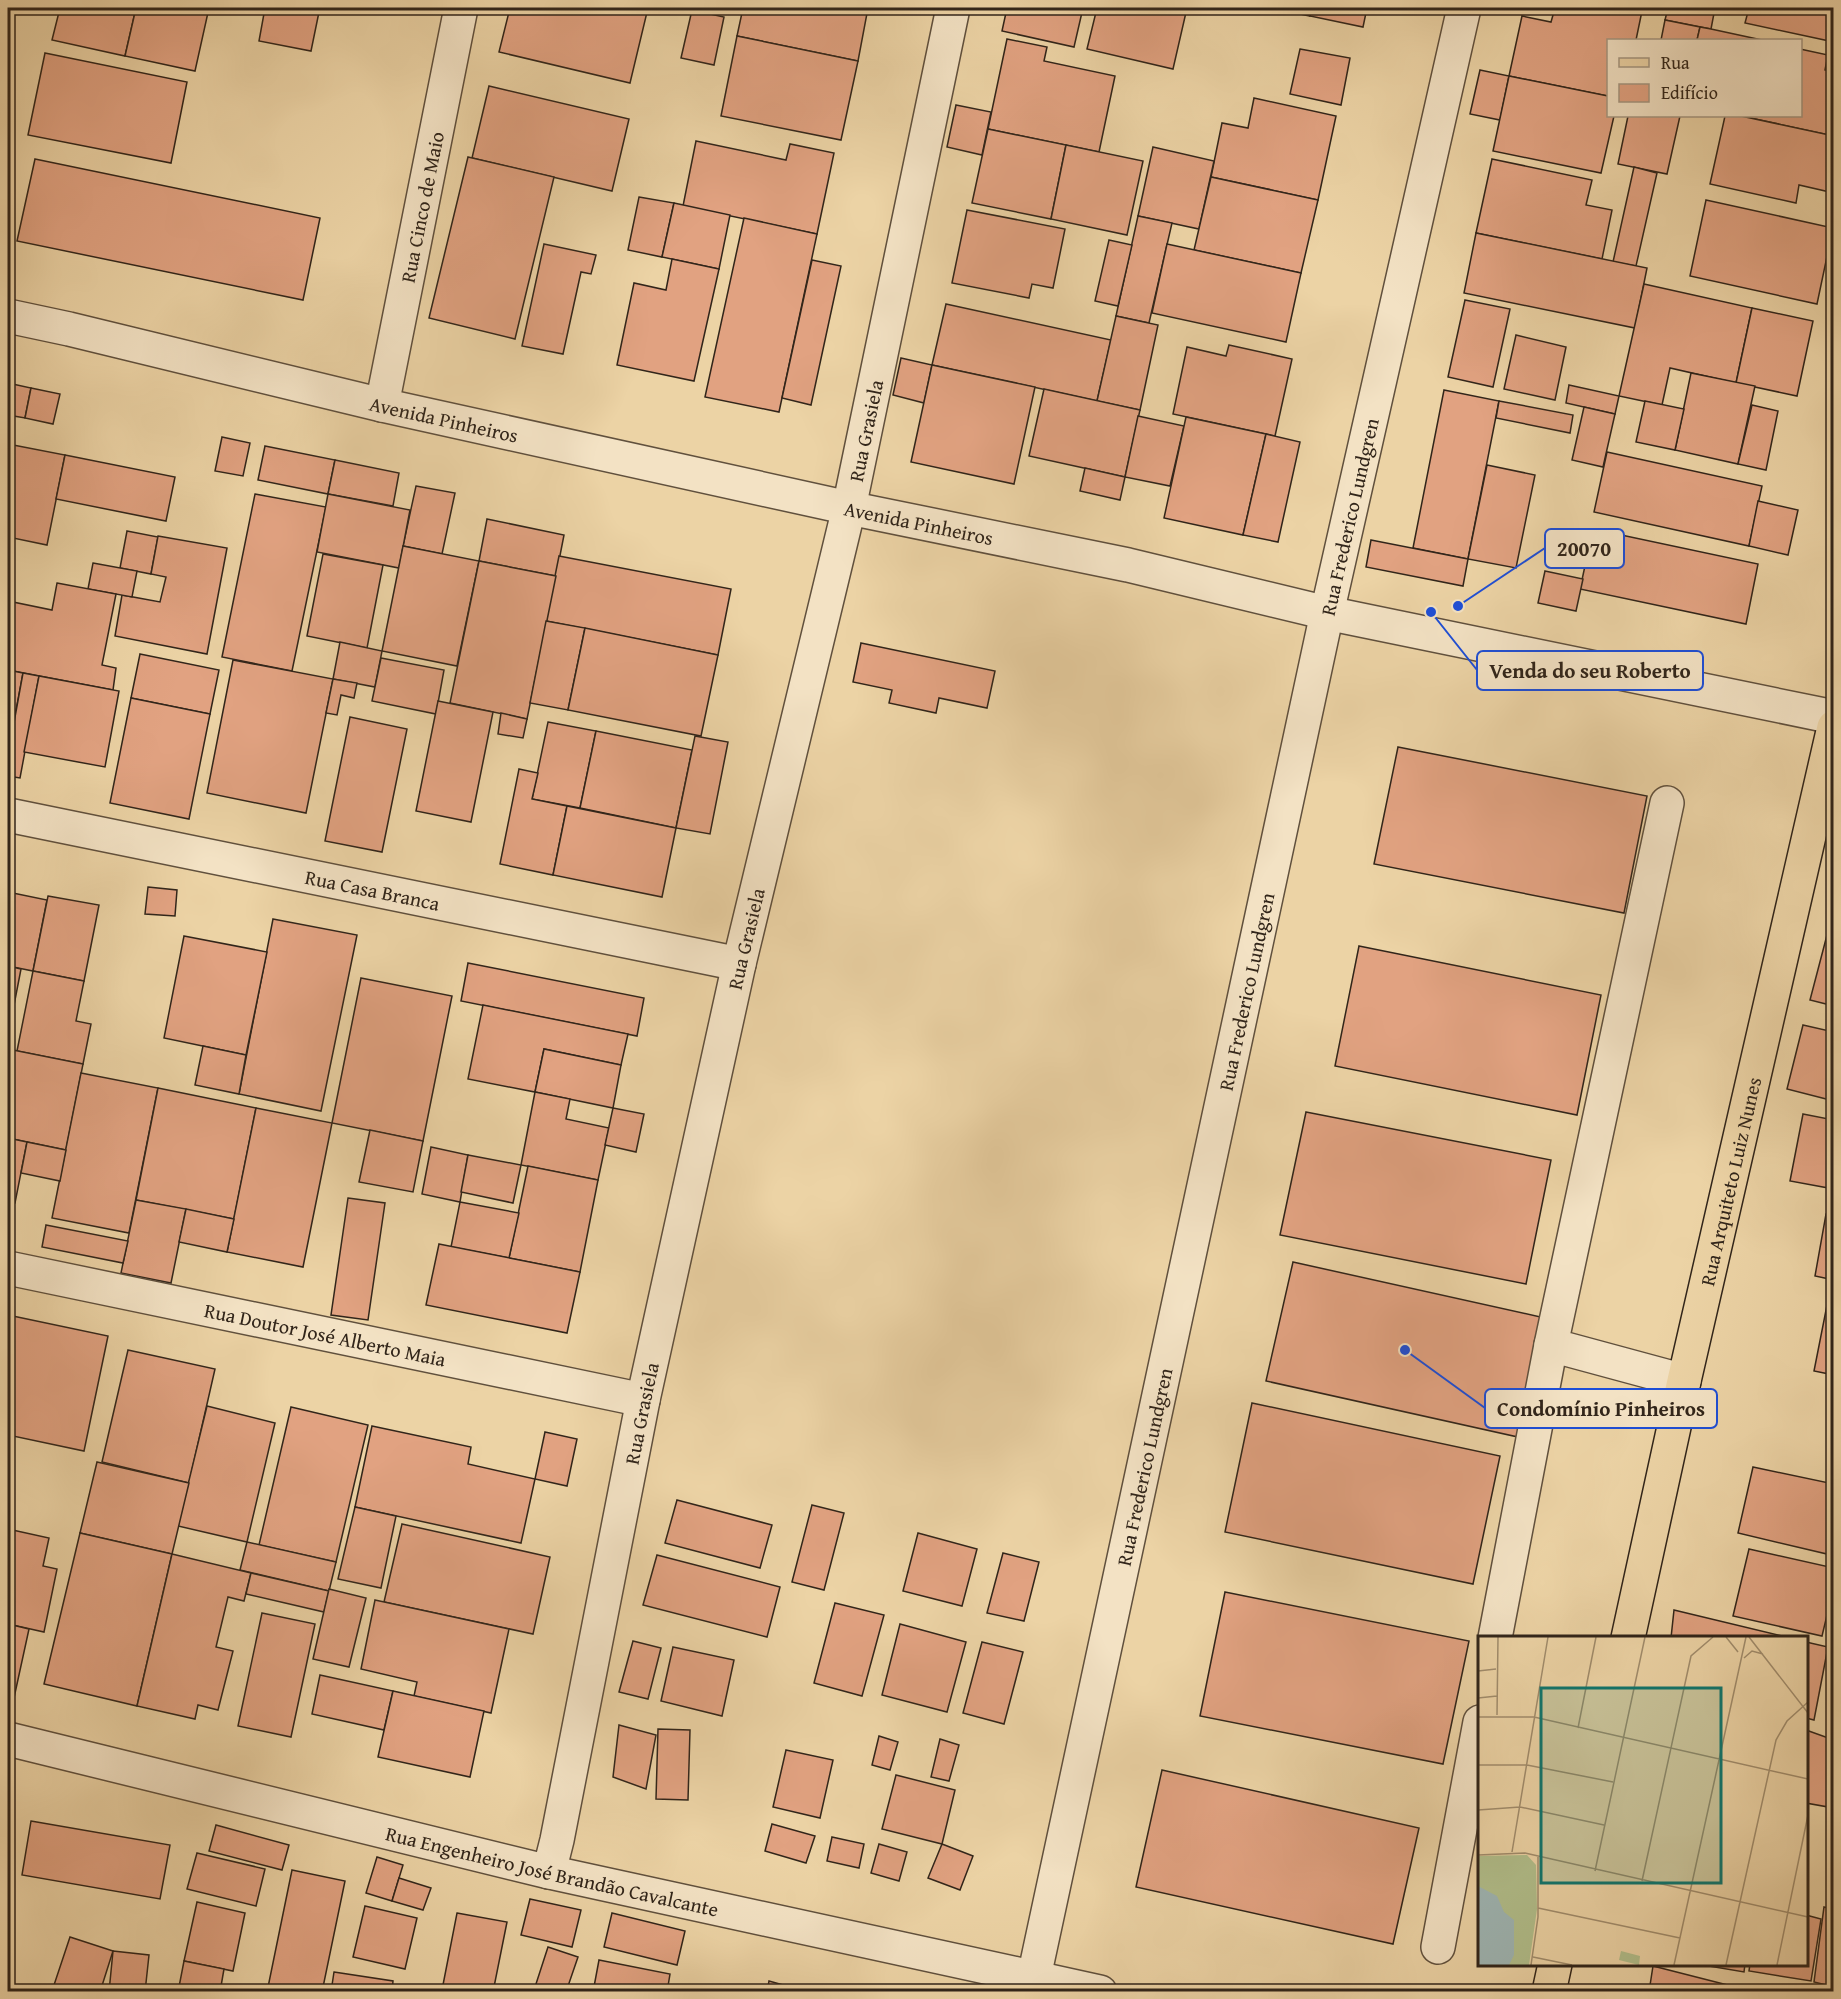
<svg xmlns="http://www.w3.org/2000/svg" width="1841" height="1999" font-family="'Gentium Book Plus',serif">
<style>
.building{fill:#e1a281;stroke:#31251a;stroke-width:1.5}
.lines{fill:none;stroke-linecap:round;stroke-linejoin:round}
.minor-casing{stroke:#60503d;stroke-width:36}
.major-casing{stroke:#31251a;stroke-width:36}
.minor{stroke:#f3e2c4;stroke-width:33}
.major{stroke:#ecd3a5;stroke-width:33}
.labels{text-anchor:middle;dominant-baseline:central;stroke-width:6;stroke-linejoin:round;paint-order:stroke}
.street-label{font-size:20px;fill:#31251a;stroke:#f3e2c4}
.inset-road{fill:none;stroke:#a18d6d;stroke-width:1.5}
.view{fill:#0f766e;fill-opacity:0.15;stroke:#0f766e;stroke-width:3}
.inset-edge{fill:none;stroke:#31251a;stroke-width:3}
.leader{fill:none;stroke:#1d4ed8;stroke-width:2}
.callout-dot{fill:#1d4ed8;stroke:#f3e2c4;stroke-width:2}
.callout{fill:#f3e2c4;stroke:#1d4ed8;stroke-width:2}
.callout-label{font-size:21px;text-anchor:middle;font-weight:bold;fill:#31251a}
</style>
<rect width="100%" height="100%" fill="#ecd3a5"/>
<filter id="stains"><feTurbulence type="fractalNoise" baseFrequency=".00333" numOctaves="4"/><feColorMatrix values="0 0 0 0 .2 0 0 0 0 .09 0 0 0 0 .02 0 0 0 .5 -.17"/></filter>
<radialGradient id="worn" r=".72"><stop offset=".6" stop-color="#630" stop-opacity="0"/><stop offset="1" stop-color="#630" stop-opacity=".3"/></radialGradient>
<g class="building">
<path d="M60 8H136L125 56 52 40Z"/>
<path d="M136 8H209L195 71 125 56Z"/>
<path d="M265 8H294L319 12 311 51 259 41Z"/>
<path d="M510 8H648L630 83 499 52Z"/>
<path d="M743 8H868L858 61 737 36Z"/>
<path d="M1007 8H1083L1074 47 1002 31Z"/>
<path d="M1097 8H1187L1173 69 1087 49Z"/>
<path d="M1272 8H1312L1310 16Z"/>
<path d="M1312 8H1367L1363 27 1310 16Z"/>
<path d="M1555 8H1624L1642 11 1636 40H1608V96L1509 76 1522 16 1551 22Z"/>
<path d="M1668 8H1715L1711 29 1665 20Z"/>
<path d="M1749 8H1834V42L1745 23Z"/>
<path d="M692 10 724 17 714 65 681 58Z"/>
<path d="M1665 20 1700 27 1697 40H1661Z"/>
<path d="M1700 27 1711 29 1762 40H1697Z"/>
<path d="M737 36 858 61 841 140 721 116Z"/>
<path d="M1007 39 1047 47 1044 61 1115 76 1099 152 988 129Z"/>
<path d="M1300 49 1350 58 1341 105 1290 94Z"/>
<path d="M1800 49 1828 55 1825 70 1834 72V136L1741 116H1800Z"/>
<path d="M45 53 187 82 171 163 28 135Z"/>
<path d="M1480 70 1509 76 1500 120 1470 114Z"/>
<path d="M1509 76 1608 96V116H1614L1601 173 1493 151Z"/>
<path d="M489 86 629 119 612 191 472 158Z"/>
<path d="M1254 98 1336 116 1318 200 1211 177 1222 123 1248 128Z"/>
<path d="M956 105 991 112 982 155 947 147Z"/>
<path d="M1628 116H1680L1667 174 1618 164Z"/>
<path d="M1725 116H1741L1834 136V193L1799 185 1796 203 1710 184Z"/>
<path d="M988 129 1066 145 1051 219 972 203Z"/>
<path d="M696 141 786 160 790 144 834 153 817 234 683 206Z"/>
<path d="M1066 145 1143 161 1127 235 1051 219Z"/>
<path d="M1153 147 1214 161 1199 229 1138 216Z"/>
<path d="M468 157 554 177 515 339 429 318Z"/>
<path d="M35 159 320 218 303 300 17 241Z"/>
<path d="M1492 159 1592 180 1586 205 1612 210 1602 259 1476 233Z"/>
<path d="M1634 167 1657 173 1636 266 1613 262Z"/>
<path d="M1211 177 1318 200 1301 273 1194 250Z"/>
<path d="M639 197 674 203 662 257 628 250Z"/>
<path d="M1706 200 1833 228 1817 304 1690 276Z"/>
<path d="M674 203 730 215 719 269 662 257Z"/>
<path d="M967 210 1065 229 1053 288 1032 284 1029 298 952 283Z"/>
<path d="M1138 216 1172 223 1149 323 1116 316Z"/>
<path d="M744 218 817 234 779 412 705 397Z"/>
<path d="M1476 233 1647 268 1635 328 1464 293Z"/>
<path d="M1109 240 1132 245 1118 306 1095 301Z"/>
<path d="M544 244 596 255 591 274 581 272 563 354 522 346Z"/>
<path d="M1167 244 1301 273 1286 342 1152 313Z"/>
<path d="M672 259 719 269 694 381 617 365 634 283 666 290Z"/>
<path d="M812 260 841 266 811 405 782 398Z"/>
<path d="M1644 284 1752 308 1736 383 1670 368 1662 405 1619 396Z"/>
<path d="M1465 300 1510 309 1493 387 1448 377Z"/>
<path d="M946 304 1111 340 1097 401 932 365Z"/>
<path d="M1752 308 1813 321 1797 396 1736 383Z"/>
<path d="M1116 316 1158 325 1140 410 1097 401Z"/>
<path d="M1516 335 1566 347 1555 400 1504 389Z"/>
<path d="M1229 345 1292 359 1275 436 1173 414 1187 347 1226 356Z"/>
<path d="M901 358 932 365 924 403 893 395Z"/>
<path d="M932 365 1035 387 1014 484 911 462Z"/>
<path d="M1691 373 1755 386 1738 464 1675 450Z"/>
<path d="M8 383 31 388 25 418 8 415Z"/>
<path d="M1569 385 1619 396 1615 414 1566 403Z"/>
<path d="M31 388 60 394 53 424 25 418Z"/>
<path d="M1044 389 1140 410 1125 477 1029 456Z"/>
<path d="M1444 390 1499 401 1468 559 1413 548Z"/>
<path d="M1499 401 1573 415 1570 433 1496 418Z"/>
<path d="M1645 401 1684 409 1675 450 1636 442Z"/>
<path d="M1752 405 1778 411 1766 470 1738 464Z"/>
<path d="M1584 407 1615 414 1603 467 1572 460Z"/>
<path d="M1138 416 1184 426 1170 486 1125 477Z"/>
<path d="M1186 417 1266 434 1243 535 1164 518Z"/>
<path d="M1266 434 1300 442 1278 542 1243 535Z"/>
<path d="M222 437 250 443 243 476 215 471Z"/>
<path d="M8 444 65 455 47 545 8 537Z"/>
<path d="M265 446 335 460 328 494 258 480Z"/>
<path d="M1607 452 1762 486 1749 546 1594 512Z"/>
<path d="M65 455 175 477 166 521 56 499Z"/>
<path d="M335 460 399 473 393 506 328 494Z"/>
<path d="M1487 465 1535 475 1516 568 1468 559Z"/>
<path d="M1085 468 1125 477 1120 500 1080 491Z"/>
<path d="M416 486 455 493 442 554 403 546Z"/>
<path d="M255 494 326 507 292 671 222 657Z"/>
<path d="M328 494 410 510 399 568 317 552Z"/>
<path d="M1758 501 1798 510 1788 555 1749 546Z"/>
<path d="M487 519 564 535 556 576 479 561Z"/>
<path d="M1593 529 1758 564 1746 624 1580 589Z"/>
<path d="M127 531 158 537 151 574 120 568Z"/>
<path d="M158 536 227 548 207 654 115 636 122 595 160 602 166 577 151 574Z"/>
<path d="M1371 540 1468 559 1463 586 1366 567Z"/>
<path d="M403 546 479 561 457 666 382 651Z"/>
<path d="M323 554 383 565 367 648 307 636Z"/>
<path d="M559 556 731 589 718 655 546 621Z"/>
<path d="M479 561 556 576 527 719 450 703Z"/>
<path d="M93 563 137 571 132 597 88 589Z"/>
<path d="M1545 571 1583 579 1576 611 1538 603Z"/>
<path d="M57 583 116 594 102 665 116 668 113 690 8 670V601L52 610Z"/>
<path d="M546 621 585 628 568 710 530 703Z"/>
<path d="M585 628 718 655 701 736 568 710Z"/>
<path d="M340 642 382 651 375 687 333 679Z"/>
<path d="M861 643 995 671 987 708 939 698 936 713 889 703 892 690 853 682Z"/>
<path d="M140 654 219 670 210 714 131 698Z"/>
<path d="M381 658 444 670 436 714 372 701Z"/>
<path d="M233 660 333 679 306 813 207 793Z"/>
<path d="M8 670 23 673 12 732 8 731Z"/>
<path d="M23 673 39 676 20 778 8 776V738L11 739Z"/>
<path d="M39 676 119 691 105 767 24 752Z"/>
<path d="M333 679 357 683 354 698 341 695 337 715 326 713Z"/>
<path d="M131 698 210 714 189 819 110 803Z"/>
<path d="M438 701 493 712 471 822 416 811Z"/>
<path d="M501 713 527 719 523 738 498 734Z"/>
<path d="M350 717 407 729 382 852 325 841Z"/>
<path d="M548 722 596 731 580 808 532 799Z"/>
<path d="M596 731 692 750 676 828 580 808Z"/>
<path d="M695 736 728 742 710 834 676 828Z"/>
<path d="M1398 747 1647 796 1624 913 1374 864Z"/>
<path d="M519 769 538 773 532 799 567 806 553 875 500 864Z"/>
<path d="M567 806 676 828 662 897 553 875Z"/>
<path d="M148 887 177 890 175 916 145 914Z"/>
<path d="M8 892 47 900 33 971 8 966Z"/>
<path d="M48 896 99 905 84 981 33 971Z"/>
<path d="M273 919 357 935 321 1111 239 1094Z"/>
<path d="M1827 935 1834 937V1006L1810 1000Z"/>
<path d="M184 936 267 952 246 1055 164 1038Z"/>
<path d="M1359 946 1601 995 1577 1115 1335 1066Z"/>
<path d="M468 963 644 998 637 1036 461 1001Z"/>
<path d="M8 966 21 969 9 1031 8 1030Z"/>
<path d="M33 971 84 981 76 1021 91 1024 83 1064 17 1051Z"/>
<path d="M361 978 452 996 423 1141 332 1123Z"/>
<path d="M483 1005 628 1034 621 1065 544 1049 535 1092 468 1079Z"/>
<path d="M1803 1025 1834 1032V1101L1787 1089Z"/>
<path d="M203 1046 246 1055 239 1094 195 1085Z"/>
<path d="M8 1049 83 1064 66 1150 8 1138Z"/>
<path d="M544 1049 621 1065 613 1108 535 1092Z"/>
<path d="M81 1073 158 1088 129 1233 52 1218Z"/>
<path d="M158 1088 256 1108 234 1219 136 1200Z"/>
<path d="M535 1092 570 1099 566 1119 609 1128 598 1180 521 1165Z"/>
<path d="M256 1108 332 1123 303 1267 227 1252Z"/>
<path d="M613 1108 644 1114 636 1152 605 1145Z"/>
<path d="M1306 1112 1551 1160 1526 1284 1280 1235Z"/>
<path d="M1803 1114 1834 1120V1189L1790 1181Z"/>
<path d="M370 1130 423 1141 413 1192 359 1182Z"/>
<path d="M8 1138 27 1142 15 1203 8 1202Z"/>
<path d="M27 1142 66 1150 60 1181 21 1173Z"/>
<path d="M431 1147 468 1155 460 1202 422 1194Z"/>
<path d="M468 1155 521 1165 513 1203 461 1192Z"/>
<path d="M528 1166 598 1180 580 1272 509 1258Z"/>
<path d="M348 1198 385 1203 368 1320 331 1315Z"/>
<path d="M136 1200 186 1209 171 1283 121 1273Z"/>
<path d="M460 1202 519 1213 509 1258 451 1247Z"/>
<path d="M186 1209 234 1219 227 1252 179 1242Z"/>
<path d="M1826 1214 1834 1215V1280L1815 1276Z"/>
<path d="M46 1225 128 1241 123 1263 42 1247Z"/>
<path d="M439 1244 580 1272 567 1333 426 1305Z"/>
<path d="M1293 1262 1545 1318 1518 1437 1266 1381Z"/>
<path d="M1827 1305 1834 1306V1375L1814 1371Z"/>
<path d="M8 1315 108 1336 84 1451 8 1435Z"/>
<path d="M128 1350 215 1369 189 1483 102 1462Z"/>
<path d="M1252 1403 1500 1456 1473 1584 1225 1532Z"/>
<path d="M207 1406 275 1423 247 1542 178 1526Z"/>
<path d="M291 1407 368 1425 336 1562 259 1545Z"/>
<path d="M372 1426 471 1447 468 1464 535 1479 521 1543 355 1507Z"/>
<path d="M545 1432 577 1439 567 1486 535 1479Z"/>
<path d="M97 1462 189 1483 172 1554 80 1533Z"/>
<path d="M1753 1467 1834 1484V1525L1827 1554 1738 1533Z"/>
<path d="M677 1500 772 1525 760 1568 665 1543Z"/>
<path d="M812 1505 844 1513 824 1590 792 1582Z"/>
<path d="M355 1507 396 1516 381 1588 338 1579Z"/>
<path d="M402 1524 550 1557 533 1634 384 1602Z"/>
<path d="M8 1529 49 1538 43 1566 57 1569 44 1632 8 1624Z"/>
<path d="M80 1533 172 1554 137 1706 44 1684Z"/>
<path d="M918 1533 977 1549 962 1606 903 1591Z"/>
<path d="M247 1542 336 1562 329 1591 240 1570Z"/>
<path d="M1749 1549 1834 1568V1586L1822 1636 1733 1616Z"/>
<path d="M1003 1553 1039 1562 1024 1621 987 1613Z"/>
<path d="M172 1554 251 1573 244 1601 228 1597 216 1647 233 1651 218 1710 198 1705 195 1719 137 1706Z"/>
<path d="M657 1555 780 1587 767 1637 643 1605Z"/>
<path d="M251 1573 329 1591 324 1612 246 1594Z"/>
<path d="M329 1589 366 1598 349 1667 313 1659Z"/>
<path d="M1225 1592 1469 1641 1443 1764 1200 1716Z"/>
<path d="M375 1600 509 1629 491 1713 414 1696 417 1682 361 1669Z"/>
<path d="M835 1603 884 1615 862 1696 814 1683Z"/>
<path d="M1674 1610 1790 1638H1671Z"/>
<path d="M262 1613 315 1624 291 1737 238 1726Z"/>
<path d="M8 1624 29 1629 12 1707 8 1706Z"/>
<path d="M900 1624 966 1642 947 1712 882 1695Z"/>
<path d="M633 1641 661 1648 648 1699 619 1692Z"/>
<path d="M982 1642 1023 1652 1004 1724 963 1713Z"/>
<path d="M1806 1642 1828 1647 1814 1720 1806 1718Z"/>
<path d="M673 1647 734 1660 722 1716 661 1701Z"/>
<path d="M320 1675 393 1691 384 1730 312 1714Z"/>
<path d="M393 1691 484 1711 470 1777 378 1757Z"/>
<path d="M619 1725 656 1735 646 1789 613 1777Z"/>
<path d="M658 1729 690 1730 688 1800 656 1799Z"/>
<path d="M1806 1730 1834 1740V1808L1806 1803Z"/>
<path d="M879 1736 898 1742 890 1770 872 1765Z"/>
<path d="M940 1739 959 1745 949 1781 931 1777Z"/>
<path d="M786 1750 833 1760 820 1818 773 1807Z"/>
<path d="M1162 1770 1419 1828 1393 1944 1136 1887Z"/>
<path d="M896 1775 955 1790 942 1844 882 1829Z"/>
<path d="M31 1821 170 1845 160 1899 22 1875Z"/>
<path d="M772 1824 815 1836 806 1863 765 1851Z"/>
<path d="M216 1825 289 1845 282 1870 209 1851Z"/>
<path d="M832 1837 864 1844 859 1868 827 1861Z"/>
<path d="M879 1844 907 1852 899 1881 871 1873Z"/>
<path d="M942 1844 973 1856 960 1890 928 1878Z"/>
<path d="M197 1853 265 1869 256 1906 187 1889Z"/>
<path d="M377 1857 403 1865 392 1901 366 1893Z"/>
<path d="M292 1870 345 1881 322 1992H267Z"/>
<path d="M399 1878 431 1888 423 1910 392 1901Z"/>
<path d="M530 1899 581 1910 572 1947 521 1935Z"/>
<path d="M197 1902 245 1913 233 1971 184 1961Z"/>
<path d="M365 1906 417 1918 405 1969 353 1957Z"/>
<path d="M1824 1907 1834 1909V1987L1814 1982Z"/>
<path d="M457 1913 507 1922 493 1992H451L442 1990Z"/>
<path d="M612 1913 685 1931 677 1965 604 1947Z"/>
<path d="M1806 1915 1821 1919 1811 1981 1749 1971 1750 1964H1806Z"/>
<path d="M70 1937 113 1951 100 1992H74L54 1985Z"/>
<path d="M548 1947 578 1957 566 1992H550L535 1987Z"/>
<path d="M113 1951 149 1955 145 1992H109Z"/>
<path d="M599 1960 670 1974 667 1992H593Z"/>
<path d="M184 1961 224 1969 220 1992H178Z"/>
<path d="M1697 1964H1745L1744 1972Z"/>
<path d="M1653 1966 1755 1992H1649Z"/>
<path d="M334 1972 393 1981 392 1992H331Z"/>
<path d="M769 1981 808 1992H767Z"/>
</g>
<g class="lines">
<defs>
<g id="minor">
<path id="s1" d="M8 316 69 329 382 405 849 508 1128 565 1327 613 1834 717"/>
<path id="s2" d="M382 405 461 8"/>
<path d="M1667 803 1551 1345 1684 1381"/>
<path id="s3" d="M8 815 739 964"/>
<path id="s4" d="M8 1268 643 1400"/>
<path d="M1495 1638 1551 1345"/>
<path id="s5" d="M8 1739 549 1872 1100 1992"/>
<path id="s6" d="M549 1872 557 1840 643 1400 739 964 849 508 953 8"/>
<path d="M1438 1947 1480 1722"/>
<path id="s7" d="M1034 1977 1327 613 1464 8"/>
</g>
<g id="major">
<path id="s8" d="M1628 1638 1684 1381 1834 727"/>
<path d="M1549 1992 1555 1964"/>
</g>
</defs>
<use href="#minor" class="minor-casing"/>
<use href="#major" class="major-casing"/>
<use href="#minor" class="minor"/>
<use href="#major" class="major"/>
</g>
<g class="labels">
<g class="street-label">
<text stroke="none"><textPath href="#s2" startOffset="202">Rua Cinco de Maio</textPath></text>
<text stroke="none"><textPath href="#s1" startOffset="448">Avenida Pinheiros</textPath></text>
<text stroke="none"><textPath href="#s6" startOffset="1476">Rua Grasiela</textPath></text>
<text stroke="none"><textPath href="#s7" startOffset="1494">Rua Frederico Lundgren</textPath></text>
<text stroke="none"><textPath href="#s1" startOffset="934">Avenida Pinheiros</textPath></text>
<text stroke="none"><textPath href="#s3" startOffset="372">Rua Casa Branca</textPath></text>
<text stroke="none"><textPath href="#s6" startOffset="954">Rua Grasiela</textPath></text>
<text stroke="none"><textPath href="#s7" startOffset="1008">Rua Frederico Lundgren</textPath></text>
<text stroke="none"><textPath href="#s8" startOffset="468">Rua Arquiteto Luiz Nunes</textPath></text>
<text stroke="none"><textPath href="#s4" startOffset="324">Rua Doutor José Alberto Maia</textPath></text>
<text stroke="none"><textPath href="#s6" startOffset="468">Rua Grasiela</textPath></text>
<text stroke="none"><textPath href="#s7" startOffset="522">Rua Frederico Lundgren</textPath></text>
<text stroke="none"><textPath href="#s5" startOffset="560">Rua Engenheiro José Brandão Cavalcante</textPath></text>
</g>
</g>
<g transform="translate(1478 1636)">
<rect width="330" height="330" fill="#ecd3a5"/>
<path d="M49 219 58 229 59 273 51 329H0V220ZM143 315 162 320 161 329 141 324Z" fill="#b1be8b"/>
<path d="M0 250 19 260 26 276 36 284V319L31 329H0Z" fill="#9eb5b3"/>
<path class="inset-road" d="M248 1 260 16M271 1 330 77M266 22 274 15 285 18M0 35 18 33M0 62 19 60M19 79 20 1M0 81H56L330 143M100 92 118 1M0 129H49L135 146M0 174 42 171 126 189M34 216 70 1M0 219 47 217 330 281M117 235 167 1M164 245 213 20 235 1M60 272 202 302M55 321 94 329M53 329 60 281V221M196 329 268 1M248 329 298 104 309 85 330 66M299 329 330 179"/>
<path class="view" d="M63 52H243V247H63Z"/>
<rect width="330" height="330" class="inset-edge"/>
</g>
<path class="leader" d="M1458 606L1545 548M1431 612L1477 670M1405 1350L1485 1408"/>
<g class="callout-dot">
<circle cx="1458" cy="606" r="6"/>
<circle cx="1431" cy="612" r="6"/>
<circle cx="1405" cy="1350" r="6"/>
</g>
<g class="callout">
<rect x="1545" y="529" width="79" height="39" rx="6"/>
<rect x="1477" y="651" width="226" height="39" rx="6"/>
<rect x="1485" y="1389" width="232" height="39" rx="6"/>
</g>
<g class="callout-label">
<text x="1584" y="556">20070</text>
<text x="1590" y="678">Venda do seu Roberto</text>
<text x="1601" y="1416">Condomínio Pinheiros</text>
</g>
<rect width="1841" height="1999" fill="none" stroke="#ecd3a5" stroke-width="30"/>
<rect x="9" y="9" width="1823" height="1981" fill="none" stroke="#31251a" stroke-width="3"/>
<rect x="15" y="15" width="1811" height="1969" fill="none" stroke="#31251a" stroke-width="1.5"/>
<rect x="1607" y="39" width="195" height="78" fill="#f3e2c4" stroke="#a59680" stroke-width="1.5"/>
<rect x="1619" y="58" width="30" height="9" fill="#ecd3a5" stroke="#a59680" stroke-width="1.5"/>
<text x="1661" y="69" font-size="18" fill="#31251a">Rua</text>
<rect x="1619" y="84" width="30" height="18" fill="#e1a281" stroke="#a59680" stroke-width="1.5"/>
<text x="1661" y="99" font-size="18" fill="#31251a">Edifício</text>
<rect width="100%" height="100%" filter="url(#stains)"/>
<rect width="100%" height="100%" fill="url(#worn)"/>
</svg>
